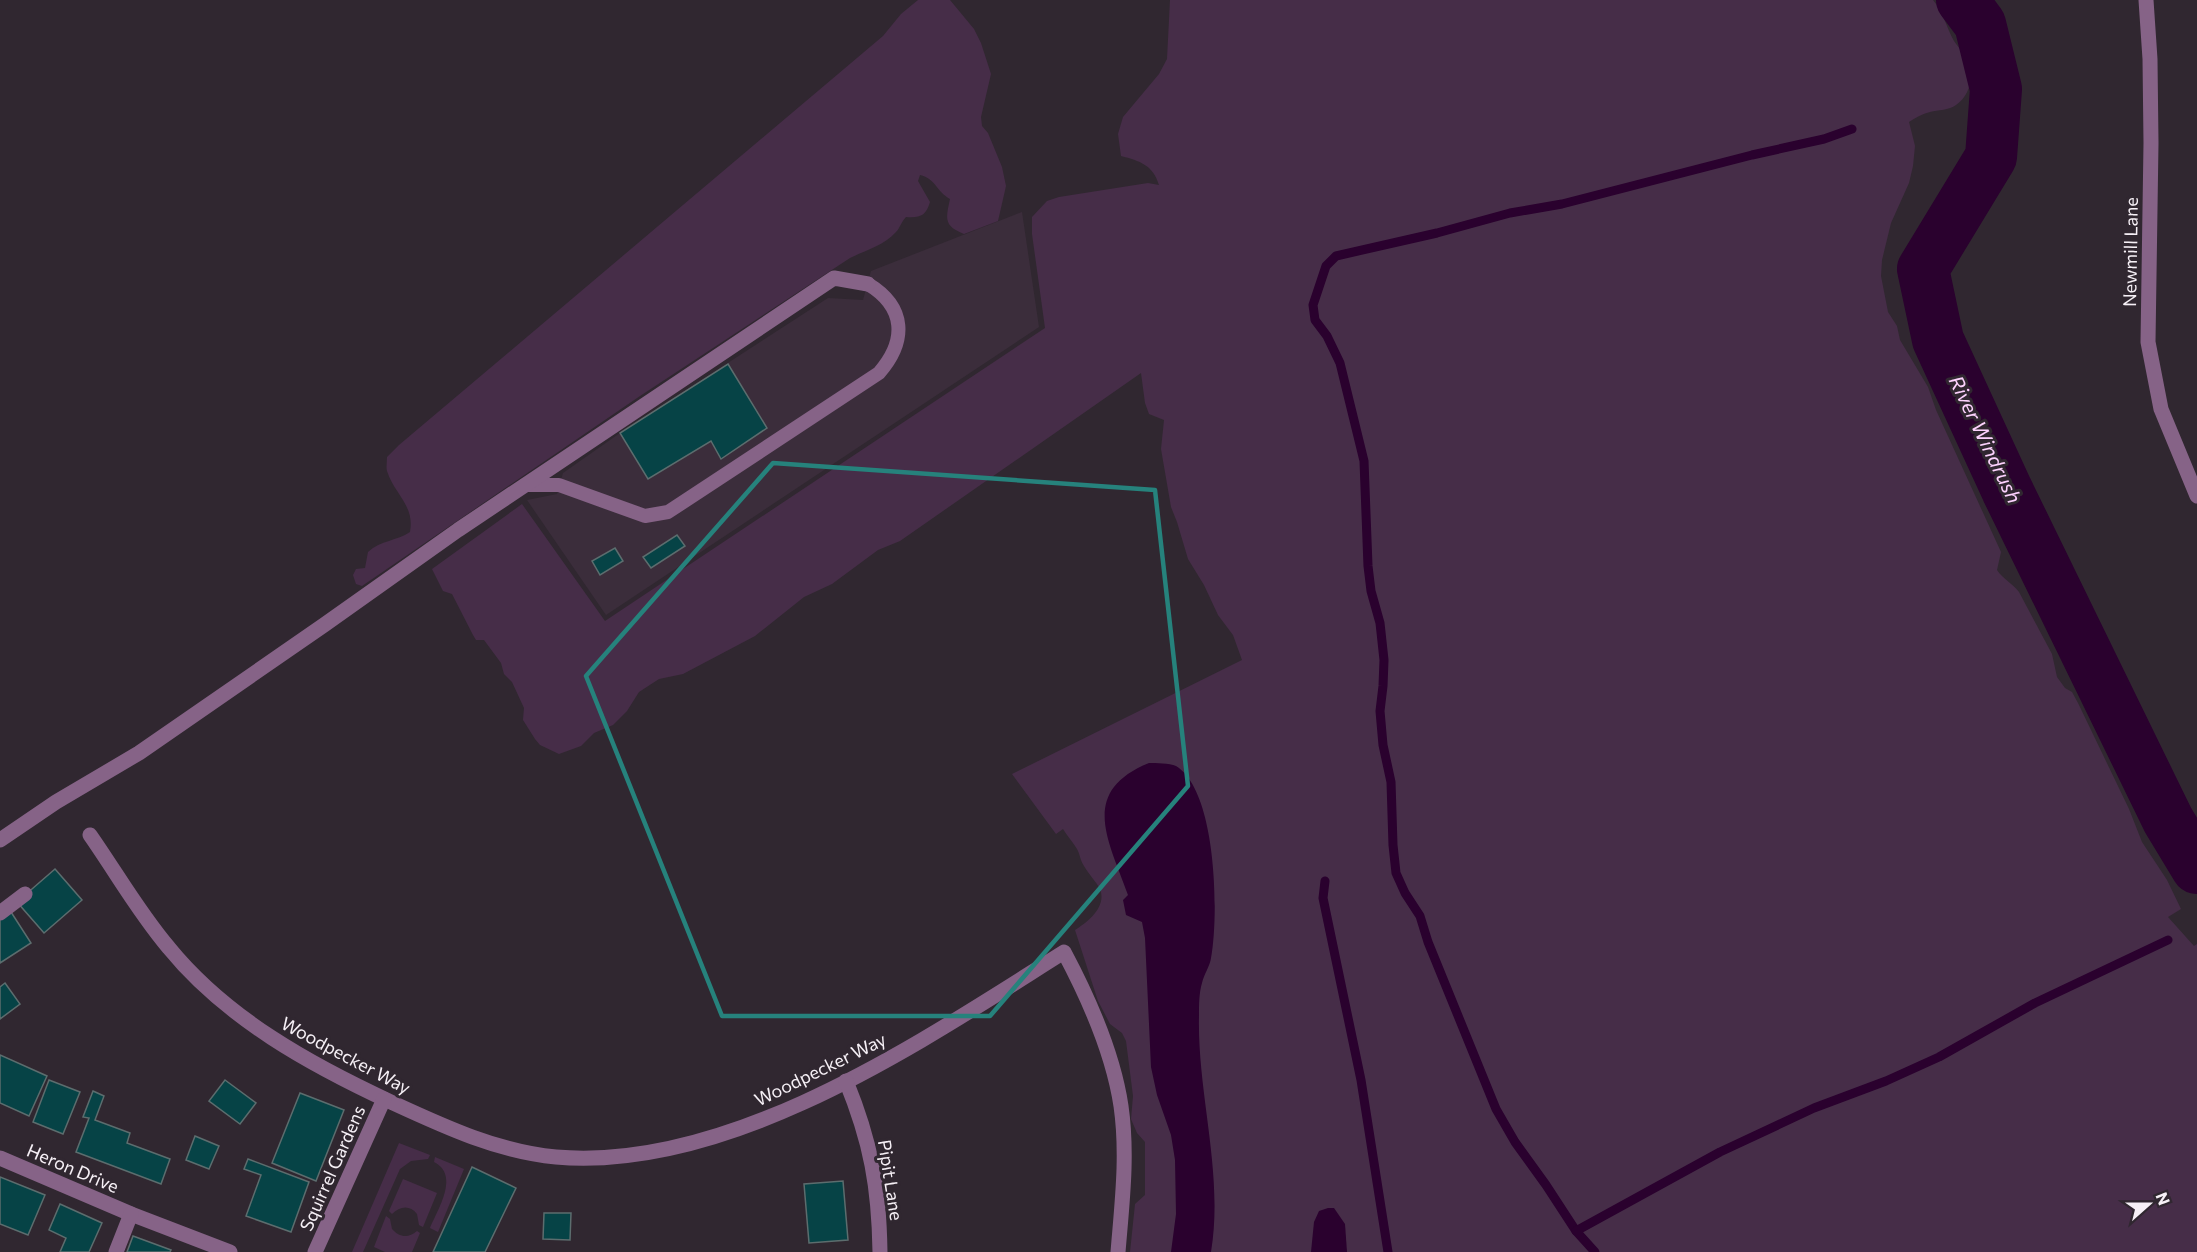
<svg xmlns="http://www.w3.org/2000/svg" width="2197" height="1252" font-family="Commissioner,sans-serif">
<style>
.built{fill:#3b2d3b}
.green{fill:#462d48}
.water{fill:#2a012e}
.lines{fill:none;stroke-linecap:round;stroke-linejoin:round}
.stream{stroke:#2a012e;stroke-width:9}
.river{stroke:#2a012e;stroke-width:52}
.building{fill:#064346;stroke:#5c6d6e;stroke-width:1.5}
.service{stroke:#866387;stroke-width:14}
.minor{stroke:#866387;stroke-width:15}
.marked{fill:none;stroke:#26827c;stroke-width:4.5;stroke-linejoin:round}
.labels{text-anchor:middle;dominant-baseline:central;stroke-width:6;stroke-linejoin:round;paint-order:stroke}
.street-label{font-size:18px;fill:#f6f0f6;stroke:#302730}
.water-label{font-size:20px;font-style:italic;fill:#fdd2fe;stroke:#302730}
</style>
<rect width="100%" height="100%" fill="#302730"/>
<path class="built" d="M1022 212 1039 327 606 615 527 500 557 494 563 473 620 433 828 298 863 300 871 271Z"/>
<g class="green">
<path d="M918 0H950L974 29 981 43 991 74 981 117 982 126 988 133 1002 167 1006 186 998 221 964 234C943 226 946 218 950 199 936 191 936 179 920 175L918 181 930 202C926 216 920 218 906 217 901 222 900 228 896 232 883 246 866 250 850 258L640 396 362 586 356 584 353 575 356 569 365 568 368 552C381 540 397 541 410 532 415 505 394 494 387 471 386 467 387 462 387 457L399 445 883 36 901 14Z"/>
<path d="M1170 0H1933C1944 13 1946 27 1954 41 1958 47 1964 53 1967 60 1974 75 1971 95 1956 105 1949 110 1938 110 1930 112 1922 114 1915 118 1909 122L1915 146 1913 166 1909 183 1891 223 1882 260 1881 276 1888 312 1897 326 1900 340 1928 387 1936 410 2001 552 1997 570C2003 579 2012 583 2019 592L2052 654 2057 677 2065 688 2072 692 2078 703 2129 809 2142 842 2167 880 2181 909 2168 917 2194 946 2197 944V1252H1130L1135 1204 1145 1195V1142L1137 1133 1131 1119 1133 1096 1126 1041 1122 1033 1110 1024 1098 1001 1075 930C1088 922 1107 907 1100 889 1097 883 1088 873 1084 866 1080 860 1080 854 1077 849 1073 842 1067 836 1063 829L1056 834 1012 774 1242 660 1233 635 1218 615 1204 585 1188 559 1177 522 1171 507 1161 449 1164 420 1149 414 1145 403 1141 373 900 541 878 550 832 584 804 597 755 636 683 674 659 679 639 692 627 711 613 725 594 733 581 746 559 754 540 745 535 739 523 720 524 708 512 682 504 674 501 663 484 640H476L473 635 452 594 443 591 432 569 522 504 605 621 1045 328 1032 234V217L1047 201 1059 197 1148 183 1159 185C1153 165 1140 161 1121 156L1118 134 1123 117 1159 74 1167 59Z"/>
<path d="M399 1143 430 1155 428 1159 411 1161 400 1169 363 1252H352Z"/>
<path d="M435 1157 464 1169 438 1232 430 1228C438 1209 460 1175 434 1162Z"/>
<path d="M403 1179 437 1193 423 1227 419 1225 417 1214C410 1205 400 1206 392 1214L389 1211Z"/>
<path d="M386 1216 390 1219 392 1229C399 1237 408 1239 417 1231L420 1233 412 1252H385L374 1247Z"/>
</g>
<g class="water">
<path d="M1149 763C1156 763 1169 763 1176 766 1217 791 1219 915 1211 958 1210 966 1204 974 1202 983 1199 993 1199 1005 1199 1015 1197 1094 1224 1173 1211 1252H1171L1176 1214 1175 1160 1171 1135 1157 1095 1151 1067 1145 938 1142 922 1126 915 1123 900 1128 895C1109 841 1078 792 1149 763Z"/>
<path d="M1328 1208H1334L1345 1224 1347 1252H1311L1314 1222 1319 1211Z"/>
</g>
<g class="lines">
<g class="stream">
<path d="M1325 881 1323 898 1361 1080 1388 1252"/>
<path d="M1576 1231 1546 1185 1515 1142 1496 1109 1428 942 1420 916 1405 893 1396 873 1393 845 1391 782 1383 745 1380 711 1383 686 1384 660 1380 623 1371 591 1368 566 1364 461 1340 363 1327 336 1315 320 1313 305 1326 266 1336 256 1437 233 1510 213 1562 204 1752 155 1824 139 1852 129"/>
<path d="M1595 1252 1576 1231 1720 1152 1814 1108 1886 1081 1939 1057 2035 1003 2168 940"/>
</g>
<path class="river" d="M1962 0 1980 24 1996 89 1991 157 1923 269 1938 340 2007 490 2168 820 2197 868"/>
</g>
<g class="building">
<path d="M728 364 767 428 721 459 711 441 648 479 620 433Z"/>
<path d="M677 535 685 546 651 568 643 557Z"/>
<path d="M615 548 623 561 600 575 592 561Z"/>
<path d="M55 869 82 900 44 933 17 902Z"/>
<path d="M11 912 31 943 0 963V918Z"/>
<path d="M5 983 20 1004 0 1019V987Z"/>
<path d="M0 1055 47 1076 29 1116 0 1103Z"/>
<path d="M49 1080 80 1092 63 1134 33 1122Z"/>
<path d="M225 1080 256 1103 240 1124 209 1101Z"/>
<path d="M93 1091 104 1096 95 1120 130 1133 127 1143 170 1159 161 1184 76 1152 89 1118 83 1117Z"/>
<path d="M300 1093 344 1110 316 1181 272 1163Z"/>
<path d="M195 1136 219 1146 209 1169 186 1160Z"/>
<path d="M248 1159 309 1182 291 1232 246 1216 261 1175 244 1169Z"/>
<path d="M472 1167 516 1188 485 1252H433Z"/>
<path d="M0 1177 45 1195 28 1235 0 1224Z"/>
<path d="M843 1181 848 1240 809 1243 804 1184Z"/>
<path d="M60 1204 102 1223 89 1252H60L66 1238 49 1230Z"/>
<path d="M544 1213H571L570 1240 543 1239Z"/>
<path d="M133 1236 171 1250 170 1252H127Z"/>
</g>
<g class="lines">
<path class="service" d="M525 485H559L645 516 668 512 879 373C907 341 906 307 868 284"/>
<g class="minor">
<path d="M2146 0 2150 59 2151 143 2148 342 2161 409 2197 496"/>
<path d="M90 835C116 872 139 913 169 948 227 1019 311 1065 393 1103 445 1127 499 1152 556 1157 731 1172 922 1041 1064 952 1089 999 1113 1052 1121 1106 1128 1155 1122 1203 1118 1252"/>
<path d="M0 840 56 802 139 753 324 625 458 530 834 278 868 284"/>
<path d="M0 913 25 894"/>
<path d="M846 1081C871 1142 879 1187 880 1252"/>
<path d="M0 1158 131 1214 230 1252"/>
<path d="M116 1252 131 1214"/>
<path d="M315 1252 384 1099"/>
</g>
</g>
<path class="marked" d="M773 463 1155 490 1188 786 990 1016H722L586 676Z"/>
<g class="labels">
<g class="street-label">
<text transform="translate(2130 252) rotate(-89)">Newmill Lane</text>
<text transform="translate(346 1055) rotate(28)">Woodpecker Way</text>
<text transform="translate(820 1069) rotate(-26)">Woodpecker Way</text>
<text transform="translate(73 1168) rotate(23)">Heron Drive</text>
<text transform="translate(332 1168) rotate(-66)">Squirrel Gardens</text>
<text transform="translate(891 1180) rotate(81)">Pipit Lane</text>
</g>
<g class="water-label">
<text transform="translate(1986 439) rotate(64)">River Windrush</text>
</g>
</g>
<g transform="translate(2149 1204) rotate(69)" stroke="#302730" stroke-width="4.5" paint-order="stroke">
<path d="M0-4.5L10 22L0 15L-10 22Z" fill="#f6f0f6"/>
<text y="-9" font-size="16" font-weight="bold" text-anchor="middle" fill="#f6f0f6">N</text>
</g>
</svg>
